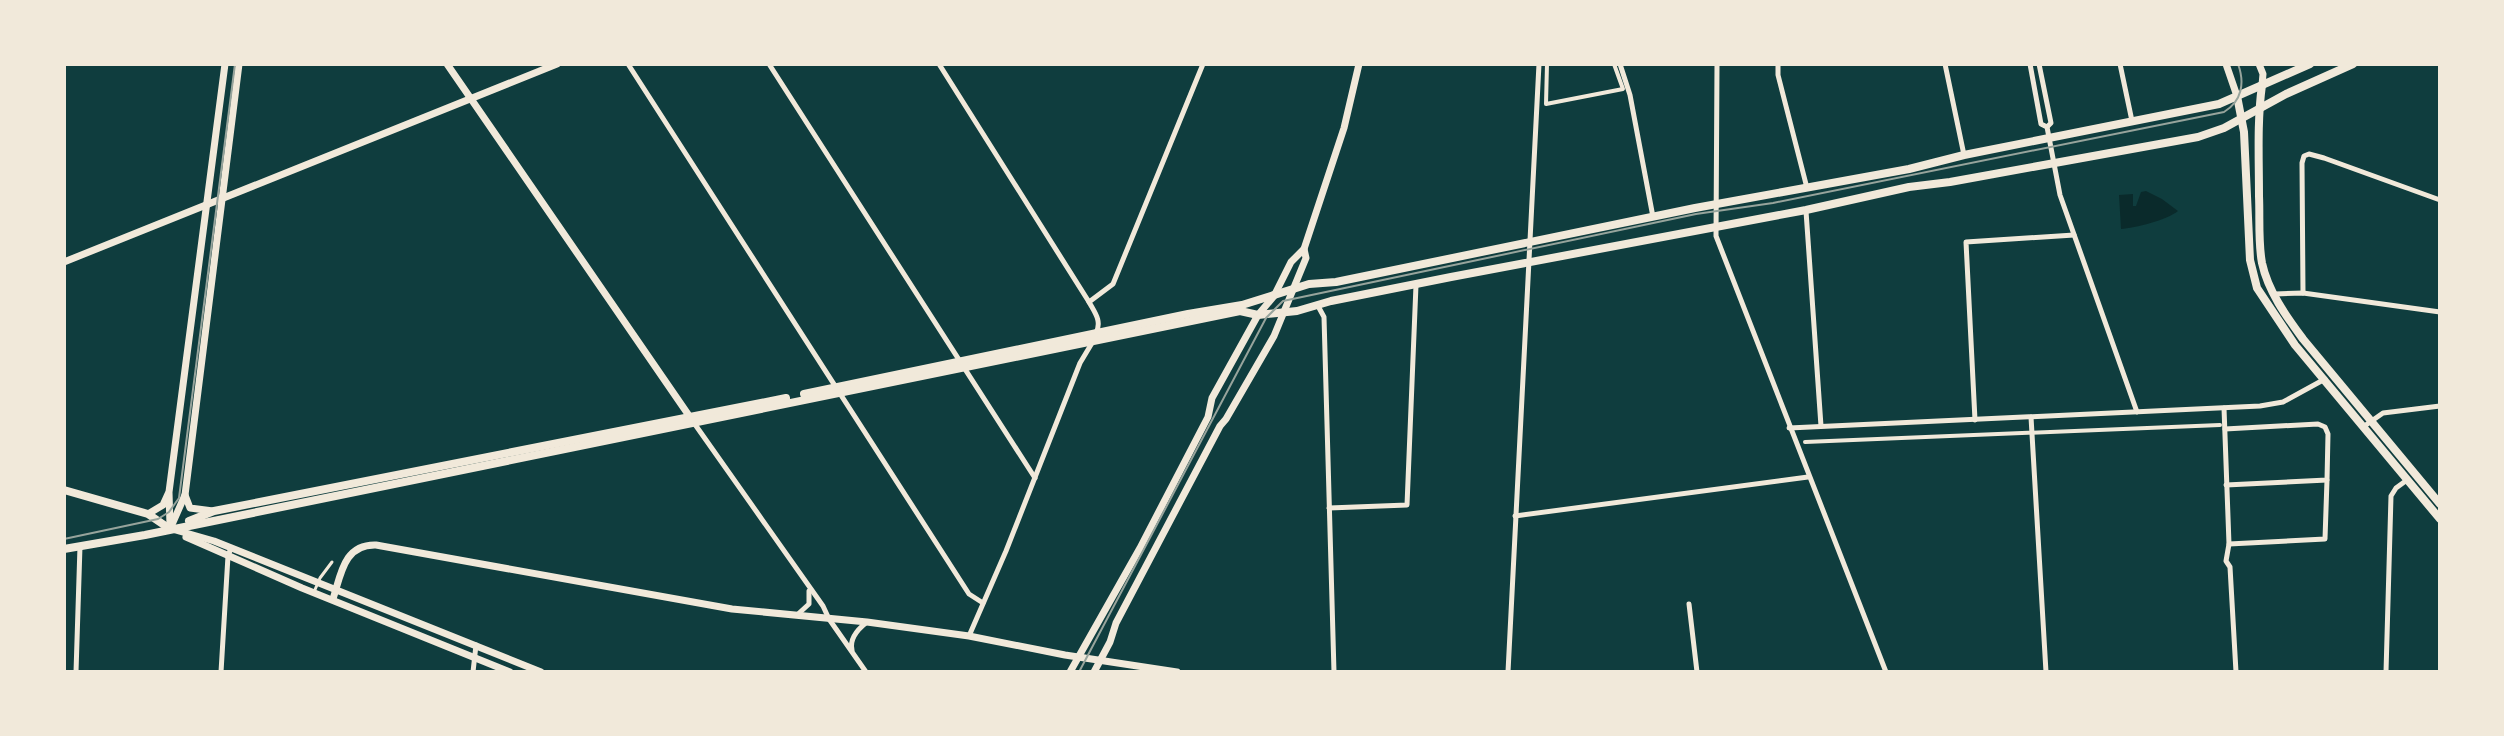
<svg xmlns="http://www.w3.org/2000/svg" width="2504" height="736" font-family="Montserrat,sans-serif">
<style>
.water{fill:#0a2a2b}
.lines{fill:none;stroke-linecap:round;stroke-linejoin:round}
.service{stroke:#f1e9da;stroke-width:3}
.pedestrian{stroke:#f1e9da;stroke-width:4}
.minor{stroke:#f1e9da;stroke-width:5}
.tertiary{stroke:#f1e9da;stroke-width:7}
.secondary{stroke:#f1e9da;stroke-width:7}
.primary{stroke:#f1e9da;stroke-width:8}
.tram{stroke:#97a49c;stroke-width:2}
</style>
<rect width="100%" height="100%" fill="#0f3d3e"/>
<path class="water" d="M2146 191 2162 199 2178 211C2167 220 2135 228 2121 229L2119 195 2133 194V206H2136L2141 192Z"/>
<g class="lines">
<path class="service" d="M314 592 320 578 332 562"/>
<g class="pedestrian">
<path d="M1547 64 1546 104 1623 89 1614 64"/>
<path d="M1805 442 2220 425"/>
</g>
<g class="minor">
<path d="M628 64 969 594 983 603"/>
<path d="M769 64 1035 478"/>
<path d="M939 64 1089 302"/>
<path d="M1620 64 1630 95 1653 217"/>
<path d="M1717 64 1716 236 1886 672"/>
<path d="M1778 64V75L1807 188"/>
<path d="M1945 64 1964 155"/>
<path d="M2030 64 2041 124 2047 127 2060 195 2137 412"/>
<path d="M2039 64 2051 123 2047 127"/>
<path d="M2120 64 2132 121"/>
<path d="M1806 211 1821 426"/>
<path d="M2303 293 2302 163 2304 156 2309 154 2324 158 2440 200"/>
<path d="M2275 294 2303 293 2440 312"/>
<path d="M1318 306 1324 317 1334 672"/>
<path d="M1096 333C1102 321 1095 313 1089 302L1113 284 1203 64"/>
<path d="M2224 408 2229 544 2226 561 2230 567 2236 672"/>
<path d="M2031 417 2046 672"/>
<path d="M1975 420 1966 242 2074 235"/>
<path d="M694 423 823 606 829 619 866 672"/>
<path d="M2363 427 2383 413 2440 406"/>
<path d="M1789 428 2260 406 2283 402 2325 379"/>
<path d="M2225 429 2318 424 2325 427 2328 434 2327 480 2226 485"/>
<path d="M1329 508 1407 505 1416 285"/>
<path d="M1515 516 1808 477"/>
<path d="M2229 544 2325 539 2327 480"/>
<path d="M1689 604 1697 672"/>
<path d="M797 615 809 604V591"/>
<path d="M969 636 1006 551 1080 363 1092 343"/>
<path d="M852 650C849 638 858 629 867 622"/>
<path d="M76 672 80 546"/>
<path d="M221 672 228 556 231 548"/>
<path d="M473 672 476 645"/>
<path d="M1508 672 1539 64"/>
<path d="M2386 672 2391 496 2396 488 2407 480"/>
</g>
<g class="tertiary">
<path d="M447 64 692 420"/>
<path d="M2226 64 2237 96"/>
<path d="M2259 64 2263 74 2262 85"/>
<path d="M64 262 557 64"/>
<path d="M333 599C341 574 344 544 376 545L732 609 867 622 969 636 1065 655 1177 672"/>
<path d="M1070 672 1140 548 1208 417 1212 398 1258 315 1274 296 1291 262 1304 249"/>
<path d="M1094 672 1110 642 1116 623 1220 426 1226 419 1274 336 1306 258 1304 249 1344 128 1359 64"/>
</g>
<g class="secondary">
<path d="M185 495 190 508 213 511"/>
<path d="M148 514 163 505 168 494"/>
<path d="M170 526 169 492 225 64"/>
<path d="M170 529 185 495 239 64"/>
<path d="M172 529 214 541 541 672"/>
<path d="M186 537 302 588 510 672"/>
</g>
<g class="primary">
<path d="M2262 85C2257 122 2259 159 2259 196 2260 218 2258 242 2262 263 2268 291 2286 316 2303 339L2440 504"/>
<path d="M2237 96 2244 132 2250 260 2257 288 2295 345 2440 519"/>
<path d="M804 394 1188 314 1242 305 1309 284 1336 282 1695 208 1909 169 1964 155 2219 104 2310 64"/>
<path d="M64 490 148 514 170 529"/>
<path d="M189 521 214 511 786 398"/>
<path d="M64 549 145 535 1240 311 1258 315 1297 311 1331 301 1451 277 1806 210 1909 187 1950 182 2198 137 2224 128 2286 94 2353 64"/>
</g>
<g class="tram">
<path d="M64 539 158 519 169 512 179 498 235 64"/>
<path d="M1079 672 1266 318 1283 301 1696 214 1773 203 2224 112C2242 101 2245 83 2238 64"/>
</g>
</g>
<rect width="2504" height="736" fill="none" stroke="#f1e9da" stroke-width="132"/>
</svg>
